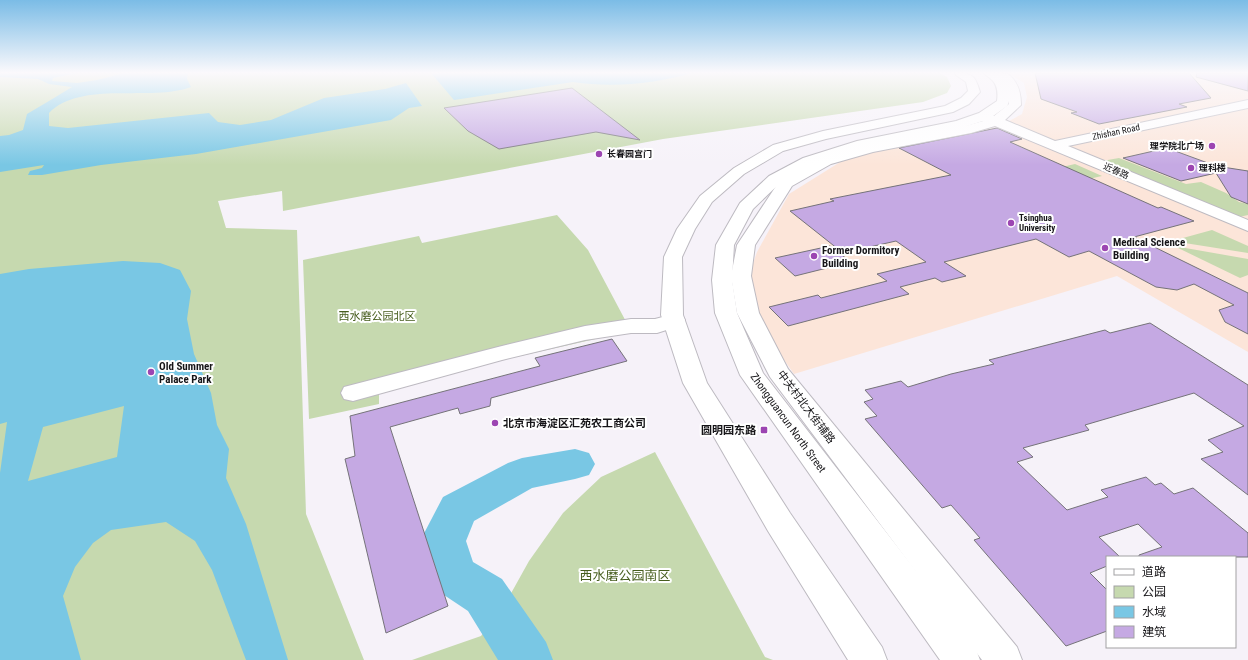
<svg xmlns="http://www.w3.org/2000/svg" width="1248" height="660" font-family="'Roboto Condensed','Noto Sans SC',sans-serif">
<style>
.education{fill:#fce5d9}
.green{fill:#c6d9af}
.water{fill:#79c7e4;fill-rule:evenodd}
.lines{fill:none;stroke-linecap:round;stroke-linejoin:round}
.river{fill:#79c7e4;fill-rule:evenodd}
.building{fill:#c5a9e3;stroke:#757379}
.minor-casing{stroke:#bdbac1;stroke-width:2}
.major-casing{stroke:#bdbac1;stroke-width:2}
.minor{fill:#fff;fill-rule:evenodd}
.major{fill:#fff;fill-rule:evenodd}
.poi-dot{fill:#9c45b2;stroke:#fff;stroke-width:1.5}
.labels{text-anchor:middle;dominant-baseline:central;stroke-width:4;stroke-linejoin:round;paint-order:stroke}
.far-street-label{font-size:9px;fill:#161518;stroke:#fff}
.far-poi-label{font-size:9px;font-weight:bold;fill:#161518;stroke:#fff;text-anchor:start}
.poi-label{font-size:11px;font-weight:bold;fill:#161518;stroke:#fff;text-anchor:start}
.park-label{font-size:11px;fill:#465d1d;stroke:#fff}
.street-label{font-size:11px;fill:#161518;stroke:#fff}
.near-park-label{font-size:13px;fill:#465d1d;stroke:#fff}
</style>
<rect width="100%" height="100%" fill="#f6f2f9"/>
<path class="education" d="M1008 73H1248V352L1117 276 794 374 756 320 748 278 757 252 789 194 845 159 907 143 998 127 1022 114 1027 97 1024 83Z"/>
<g class="green">
<path d="M0 73H940L947 77 951 86 947 93 923 102 663 139 283 211 282 191 218 201 226 228 297 230 306 514 364 660H0Z"/>
<path d="M1119 158 1186 184 1201 182 1226 193 1239 202 1248 204V215L1239 217 1102 161Z"/>
<path d="M1075 164 1102 176 1049 188 1023 176Z"/>
<path d="M557 215 588 250 631 331 379 388V404L309 419 303 260 419 236 422 243Z"/>
<path d="M1212 230 1248 246V253L1172 241Z"/>
<path d="M1174 246 1248 259V275L1240 278Z"/>
<path d="M655 452 765 657 773 660H412L481 636 505 604 529 561 563 513 601 477Z"/>
</g>
<g class="water">
<path d="M0 73H78L53 78 52 81 77 83 97 80 124 73H188L187 79 191 87C151 102 81 80 49 113V126L68 128 209 113 218 122 240 125 271 120 324 98 385 89 406 83 422 106 409 108 391 120 196 154 101 165 42 175H28L30 171 42 168 44 165 0 172V136L9 135 23 130 27 114 54 98 72 87 49 84 38 79 0 77Z"/>
<path d="M431 73H692C653 84 613 88 573 82L454 100Z"/>
<path d="M123 261 160 263 180 270 191 291 187 319 194 354 211 393 217 425 229 449 226 478 246 524 288 660H246L212 570 195 541 166 522 111 530 93 543 75 567 63 596 81 660H0V473L7 422 0 424V274L29 269ZM124 406 117 457 28 481 43 427Z"/>
<path d="M522 639 533 660H514L510 650Z"/>
</g>
<g class="lines">
<path class="river" d="M575 449 589 453 595 464 589 475 575 479 532 488 474 521 466 541 473 562 502 579 546 642 553 660H498L468 611 438 591 431 576 420 541 443 497 508 463 522 458Z"/>
</g>
<g class="building">
<path d="M1035 73H1189L1211 98 1179 104 1187 107 1099 124 1071 113 1077 112 1041 99Z"/>
<path d="M1197 73H1248V91L1196 77Z"/>
<path d="M572 88 640 140 596 132 499 149 468 131 444 108Z"/>
<path d="M997 128 1022 139 1010 142 1158 208 1161 207 1194 221 1134 237 1248 293V334L1225 322 1219 310 1234 305 1194 284 1177 290 1156 287 1089 251 1069 257 1036 239 944 262 966 276 942 282 935 278 900 287 909 294 788 326 769 307 818 295 821 298 887 281 877 274 926 262 896 241 843 253 790 211 834 201 830 199 951 175 899 148Z"/>
<path d="M1167 148 1216 166 1248 171V204L1231 197 1216 173 1181 181 1123 158Z"/>
<path d="M830 246 851 262 795 276 775 258Z"/>
<path d="M1150 323 1248 385V495L1201 459 1223 452 1208 440 1244 426 1194 393 1085 425 1089 430 1023 448 1033 457 1017 462 1067 510 1108 497 1101 490 1146 477 1155 485 1161 483 1174 494 1193 488 1248 533V557H1139V555L1162 547 1138 524 1099 537 1120 557H1107V566L1090 573 1107 590V631L1066 646 974 540 980 538 951 505 942 508 865 419 877 416 864 402 873 399 865 390 901 381 908 387 951 374 994 364 989 360 1105 330 1110 333Z"/>
<path d="M612 339 627 361 491 398 490 406 460 414 458 408 390 427 448 606 386 633 345 459 355 456 350 416 540 366 535 358Z"/>
</g>
<g class="lines">
<defs>
<g id="minor">
<path d="M994 73 1008 74C1018 82 1021 92 1021 105L1005 120 1055 141 1248 100V108L1068 146 1248 220V231L995 126 971 133 873 152 831 164 792 186 755 245 751 276 759 313 788 369 1017 647 1022 660H982L770 377 737 313 731 276 737 245 780 180 821 158 871 144 969 125 983 121 979 117 980 114 985 113 994 116 1009 104 1006 86Z"/>
<path d="M674 314 682 315 685 320 682 325 657 333H631L585 340 502 360 353 401 344 399 341 393 344 387 498 347 585 326 631 319H655Z"/>
</g>
<g id="major">
<path d="M955 73C972 73 975 75 980 92L969 104 953 112 826 139 783 151 744 174 712 202 695 229 682 257 683 315 707 383 790 513 882 647 887 660H848L768 531 683 383 661 315 664 257 677 229 700 196 734 168 773 145 823 131 945 106 961 98 968 91 966 82 956 75Z"/>
<path d="M984 73C988 73 993 72 997 73 1007 75 1013 97 1007 106L989 119 964 127 860 149 813 164 781 182 753 209 734 245 732 280 737 313 763 373 975 647 980 660H940L740 375 715 313 712 280 716 245 740 203 769 176 803 158 857 141 956 121 979 113 997 101C998 93 998 85 991 79 988 76 986 76 984 73Z"/>
</g>
</defs>
<use href="#minor" class="minor-casing"/>
<use href="#major" class="major-casing"/>
<use href="#minor" class="minor"/>
<use href="#major" class="major"/>
</g>
<linearGradient id="sky" x2="0" y2="1"><stop stop-color="#7bbce6"/><stop offset="0.44" stop-color="#fbf9fc"/><stop offset="1" stop-color="#fbf9fc" stop-opacity="0"/></linearGradient>
<rect width="1248" height="165" fill="url(#sky)"/>
<g class="poi-dot">
<circle cx="1212" cy="146" r="4"/>
<circle cx="599" cy="154" r="4"/>
<circle cx="1191" cy="168" r="4"/>
<circle cx="1011" cy="223" r="4"/>
<circle cx="1105" cy="248" r="4"/>
<circle cx="814" cy="256" r="4"/>
<circle cx="151" cy="372" r="4"/>
<circle cx="495" cy="423" r="4"/>
<rect x="760" y="426" width="8" height="8" rx="2"/>
</g>
<g class="labels">
<g class="far-street-label">
<text transform="translate(1116 132) rotate(-12)">Zhishan Road</text>
<text transform="translate(1116 171) rotate(23)">近春路</text>
</g>
<g class="far-poi-label">
<text x="1204" y="146" text-anchor="end">理学院北广场</text>
<text x="607" y="154">长春园宫门</text>
<text x="1199" y="168">理科楼</text>
<text x="1019" y="218">Tsinghua<tspan x="1019" dy="10">University</tspan></text>
</g>
<g class="poi-label">
<text x="1113" y="242">Medical Science<tspan x="1113" dy="13">Building</tspan></text>
<text x="822" y="250">Former Dormitory<tspan x="822" dy="13">Building</tspan></text>
<text x="159" y="366">Old Summer<tspan x="159" dy="13">Palace Park</tspan></text>
<text x="503" y="423">北京市海淀区汇苑农工商公司</text>
<text x="756" y="430" text-anchor="end">圆明园东路</text>
</g>
<g class="park-label">
<text x="377" y="316">西水磨公园北区</text>
</g>
<g class="street-label">
<text transform="translate(806 407) rotate(53)">中关村北大街辅路</text>
<text transform="translate(788 423) rotate(54)">Zhongguancun North Street</text>
</g>
<g class="near-park-label">
<text x="625" y="575">西水磨公园南区</text>
</g>
</g>
<rect x="1106" y="556" width="130" height="92" fill="#ffffff" stroke="#a2a1a3"/>
<rect x="1114" y="569" width="20" height="6" fill="#ffffff" stroke="#a2a1a3"/>
<text x="1142" y="576" font-size="12" fill="#161518">道路</text>
<rect x="1114" y="586" width="20" height="12" fill="#c6d9af" stroke="#a2a1a3"/>
<text x="1142" y="596" font-size="12" fill="#161518">公园</text>
<rect x="1114" y="606" width="20" height="12" fill="#79c7e4" stroke="#a2a1a3"/>
<text x="1142" y="616" font-size="12" fill="#161518">水域</text>
<rect x="1114" y="626" width="20" height="12" fill="#c5a9e3" stroke="#a2a1a3"/>
<text x="1142" y="636" font-size="12" fill="#161518">建筑</text>
</svg>
